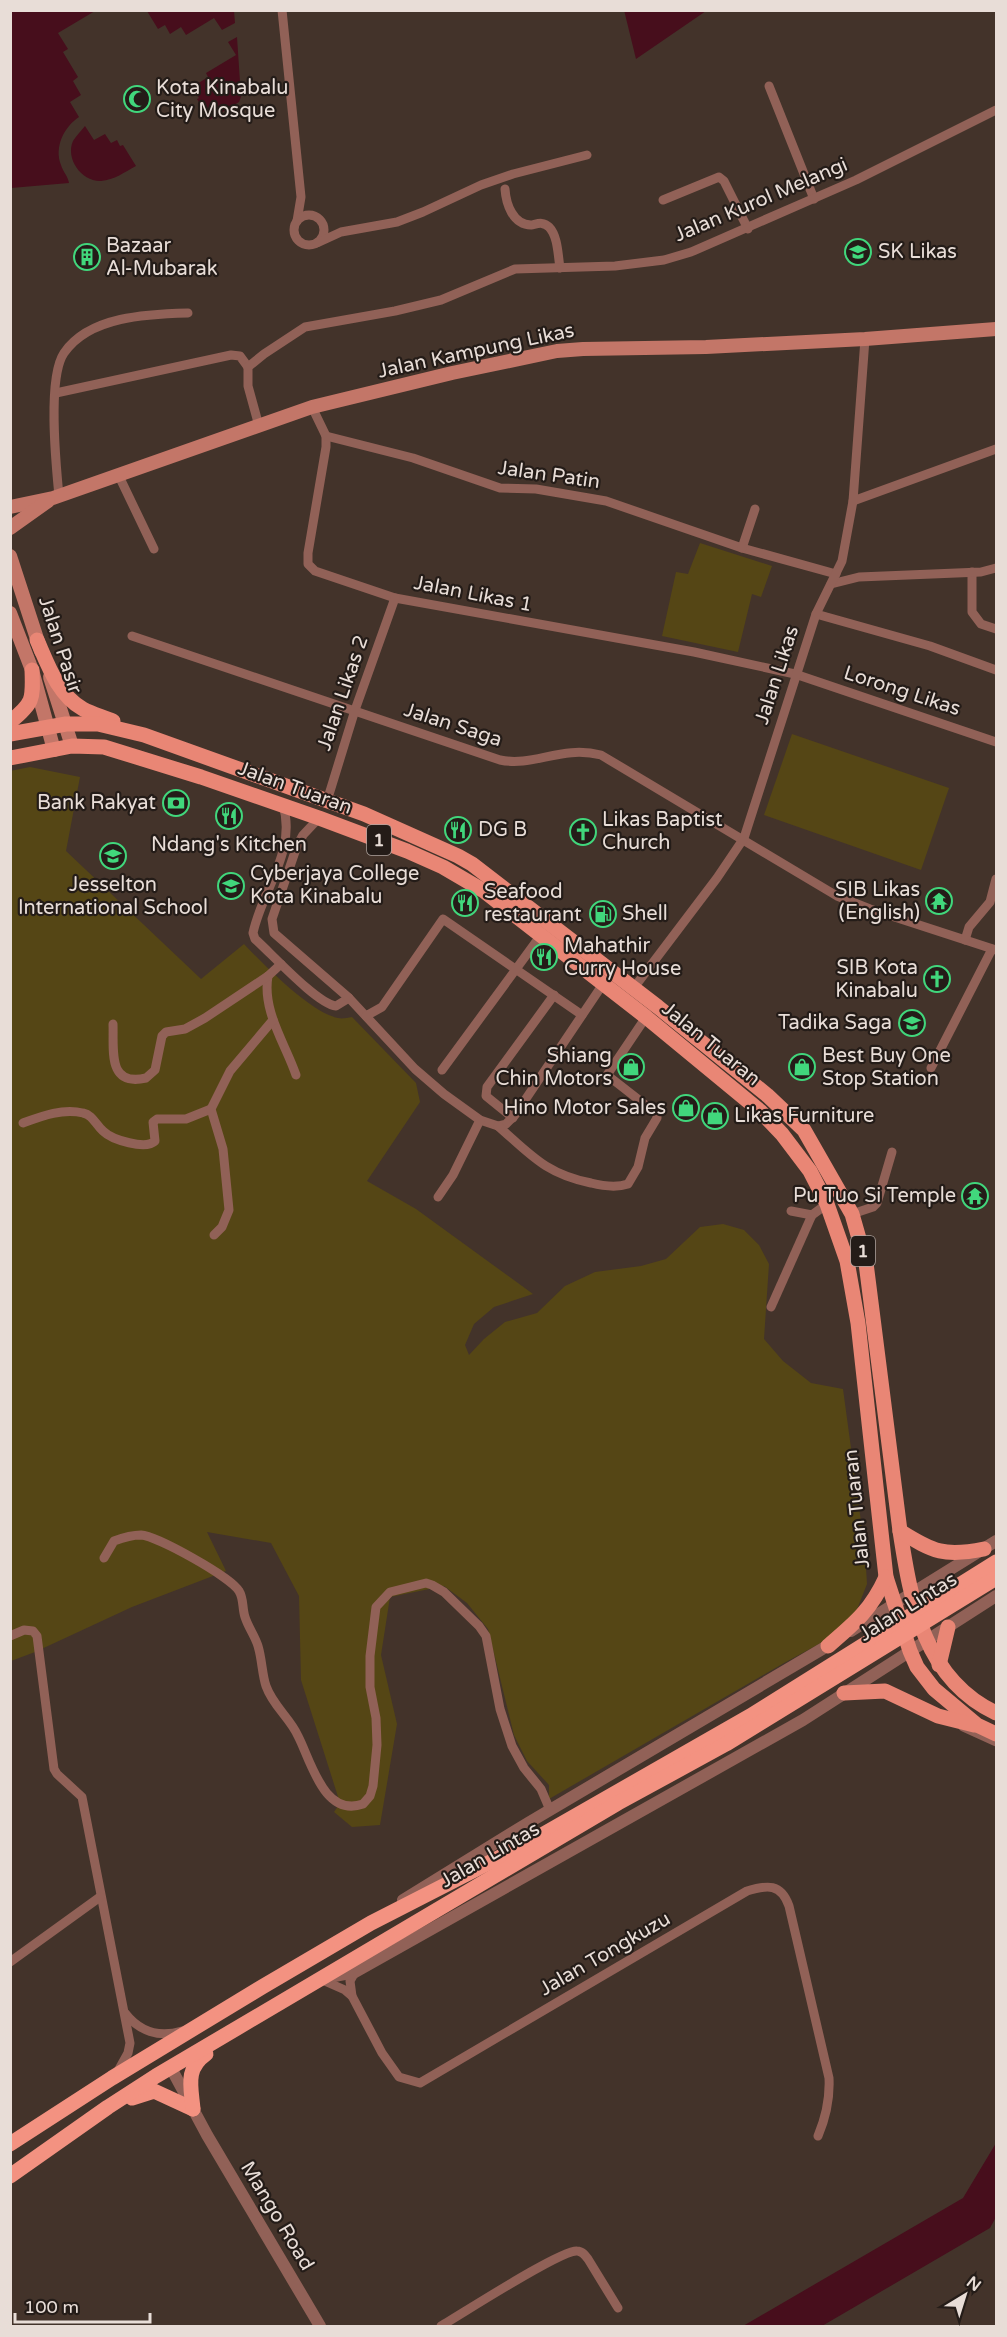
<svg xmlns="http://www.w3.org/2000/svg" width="1007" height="2337" font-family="'Varela Round',sans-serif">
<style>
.green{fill:#554615}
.water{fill:#470e1c}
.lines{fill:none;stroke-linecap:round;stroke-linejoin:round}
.minor{stroke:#916157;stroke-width:9}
.tertiary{stroke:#916157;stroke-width:12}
.secondary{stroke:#c37668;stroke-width:14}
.primary{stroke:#e98675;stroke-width:15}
.trunk{stroke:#f39281;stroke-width:15}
.labels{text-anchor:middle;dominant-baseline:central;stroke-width:4.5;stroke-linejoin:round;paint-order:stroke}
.shield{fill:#241c18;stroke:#ada39e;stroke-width:1.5}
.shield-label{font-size:18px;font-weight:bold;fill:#e8ddd7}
.poi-label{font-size:20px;fill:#e8ddd7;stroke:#241c18;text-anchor:start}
.street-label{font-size:20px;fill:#e8ddd7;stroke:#241c18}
</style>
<rect width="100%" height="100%" fill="#43332a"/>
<g class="green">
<path d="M700 543 772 566 761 597 752 594 738 652 662 636 676 572 688 574Z"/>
<path d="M792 734 949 788 921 870 764 815Z"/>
<path d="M30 767 80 777 66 851 201 979 244 944C263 964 312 1014 338 1018 342 1019 347 1018 352 1017L416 1083 420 1102 367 1181 416 1209 533 1294 494 1307 474 1324 465 1345 469 1355 484 1339 505 1322 537 1313 565 1286 595 1272 641 1266 666 1259 700 1227 723 1224 744 1230 759 1245 769 1264 764 1339 783 1361 811 1383 843 1389 865 1551 867 1584 854 1617 830 1638 784 1663 549 1799V1785L527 1761 514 1735 488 1629 467 1603 444 1586 390 1597 381 1655 397 1724 380 1825 352 1827 334 1812 340 1803 301 1680 299 1596 271 1543 207 1532 226 1571 132 1607 35 1652 11 1661 10 771Z"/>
</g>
<g class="water">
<path d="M11 10 95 11 58 33 68 49 63 52 78 77 73 81 81 95 70 102 79 117C64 127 54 147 61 165 63 172 68 176 69 183L11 188Z"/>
<path d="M624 10H706V11L636 59Z"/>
<path d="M147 11H234L235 23 222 30 214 18 186 35 181 27 170 34 165 25 158 29Z"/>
<path d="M237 37 241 97 239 102 209 120 197 99 199 98 195 92 200 89 197 84 208 77 206 73 236 55 228 42Z"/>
<path d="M85 126 94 140 105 134 111 143 117 140 120 146 123 145 136 166C125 172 114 180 101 181 82 182 65 159 73 141 76 136 81 131 85 126Z"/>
<path d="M996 2143V2217L990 2228 822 2326H743L963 2198Z"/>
</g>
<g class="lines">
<g class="minor">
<path d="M282 10 301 197 297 221"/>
<path d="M769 86 814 199"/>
<path d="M505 189C506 204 513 225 531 225 537 224 543 221 549 227 558 236 558 256 560 268"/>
<path d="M663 200 719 177 724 181 748 229"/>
<circle cx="309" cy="230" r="15"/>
<path d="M317 243 341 232 397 222 423 212 481 185 513 174 587 155"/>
<path d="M56 393 231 355 240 356 248 367"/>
<path d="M312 407 326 436V447L308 553V564L315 571 395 598 694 652 795 674 996 742"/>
<path d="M259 426 248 386V367L264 354 305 327 395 311 441 300 515 269 615 266 664 260 691 252 856 180 996 110"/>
<path d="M326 436 413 458 500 488 536 489 606 501 742 548 836 574"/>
<path d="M118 474 154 549"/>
<path d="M59 496C56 465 47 378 64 353 89 316 148 314 188 313"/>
<path d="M853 501 996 449"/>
<path d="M742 548 755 509"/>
<path d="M972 572V612L981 624 996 629"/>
<path d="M831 584 859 577 981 572 996 568"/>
<path d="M816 614 930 646 996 670"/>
<path d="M132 636 500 760C534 767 561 745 601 755L837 896 870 909 996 950"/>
<path d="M327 801 355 710 395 598"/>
<path d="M283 805C297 851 262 890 253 933L255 939C271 953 317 1004 336 1006L349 998"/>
<path d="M319 818 303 835 297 846 272 919 274 933 349 998 415 1069 444 1094 480 1120 498 1126 506 1124 515 1115 603 984"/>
<path d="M965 940 969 927 990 902 996 879"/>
<path d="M268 976C262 1011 285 1043 296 1075"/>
<path d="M633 989 717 878 744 838 816 614 842 561 853 501 865 339"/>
<path d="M366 1016 382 1007 443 919 582 1015"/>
<path d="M113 1024C114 1050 107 1087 146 1078L155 1070 162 1036 166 1032 185 1029 205 1018 268 976 281 964"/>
<path d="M931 1068 992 949"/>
<path d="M442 1070 541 935"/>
<path d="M513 1118 486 1096 487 1087 554 995"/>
<path d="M23 1123C42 1116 63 1108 83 1113 93 1115 95 1124 103 1131 112 1140 146 1150 155 1141L153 1122 157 1119H186L211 1109"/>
<path d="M498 1126C531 1155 546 1174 591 1183 603 1186 616 1188 628 1184L638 1167 645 1138 657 1118V1114L607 1075 646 1017"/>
<path d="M438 1197 453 1175 480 1120"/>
<path d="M791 1211 812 1215 827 1204"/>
<path d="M852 1214 873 1207 877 1203 892 1152"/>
<path d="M214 1235 222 1227 229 1210 223 1149 211 1109 230 1071 273 1020"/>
<path d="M771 1307 812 1215"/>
<path d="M104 1558 114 1541C122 1538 132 1535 141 1535 157 1536 231 1577 239 1591 244 1599 242 1608 245 1617 248 1627 255 1636 258 1646 262 1659 262 1674 266 1686 273 1706 290 1718 298 1736 311 1761 324 1818 363 1804L370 1796 373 1786 377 1745 376 1718 370 1687V1656L376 1607 390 1592 426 1583 432 1585 444 1592 479 1626 486 1636 500 1709 512 1746 524 1768 541 1789 550 1810"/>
<path d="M10 1636 24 1630 33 1631 37 1636 54 1769 57 1774 82 1797 130 2043 128 2053 118 2071"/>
<path d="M963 1727 996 1742"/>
<path d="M10 1962 100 1897"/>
<path d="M355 1972 350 1981 352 1996 382 2053 399 2077 420 2083 747 1891C767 1885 781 1883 789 1906L829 2078C830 2098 826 2117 818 2136"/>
<path d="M320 1979 345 1990 352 1996"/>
<path d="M125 2013C139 2031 159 2038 182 2031"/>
<path d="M441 2326C462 2314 560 2250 577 2251 582 2251 585 2255 588 2259L618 2308"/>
</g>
<g class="tertiary">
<path d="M851 1631 996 1541"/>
<path d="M403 1900 528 1823 834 1642"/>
<path d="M329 1977 355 1972 803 1720 996 1596"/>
<path d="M171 2068 207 2135 320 2326"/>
</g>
<g class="secondary">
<path d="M10 507 53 498 312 407 452 373 557 351 583 349 706 347 865 339 996 329"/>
<path d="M10 528 48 501"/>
<path d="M10 556 41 651"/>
<path d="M10 613 32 670 54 750"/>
<path d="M50 677 72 746"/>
</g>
<g class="primary">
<path d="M37 640C48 665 58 695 83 709 92 714 104 717 113 721"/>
<path d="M10 722C34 703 33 699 32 670"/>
<path d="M10 734 66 724H98L144 735 364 814 458 856 472 864 658 1007 767 1095 804 1130 852 1214 866 1263 900 1531C911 1602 924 1679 996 1713"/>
<path d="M10 758 72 746 104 747 201 777 319 818 407 851 443 867 484 891 646 1017 760 1111 782 1134 810 1171 827 1204 847 1261 858 1323 886 1577 910 1651 917 1667 934 1689 977 1725 996 1734"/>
<path d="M900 1531C933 1552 945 1557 984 1549"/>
<path d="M828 1646C855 1623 871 1610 886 1577"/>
<path d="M939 1665 948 1627"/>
<path d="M844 1693 885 1691 938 1716 974 1725"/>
</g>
<g class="trunk">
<path d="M132 2098 154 2091 193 2109"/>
<path d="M193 2109C191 2086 185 2069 206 2054"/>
<path d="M10 2144 112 2078 262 1987 371 1923 535 1839 750 1716 996 1562"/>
<path d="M10 2176 108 2107 156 2076 618 1803 726 1744 996 1578"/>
</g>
</g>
<defs>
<symbol id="mosque-ring" viewBox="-11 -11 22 22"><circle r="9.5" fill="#241c18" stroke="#41d77c" stroke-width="1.5"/><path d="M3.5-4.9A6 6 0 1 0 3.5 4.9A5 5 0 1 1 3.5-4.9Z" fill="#41d77c"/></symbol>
<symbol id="school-ring" viewBox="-11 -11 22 22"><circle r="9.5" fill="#241c18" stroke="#41d77c" stroke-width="1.5"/><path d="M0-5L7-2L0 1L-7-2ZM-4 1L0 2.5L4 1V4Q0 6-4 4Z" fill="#41d77c"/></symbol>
<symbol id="building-ring" viewBox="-11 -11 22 22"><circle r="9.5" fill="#241c18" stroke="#41d77c" stroke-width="1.5"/><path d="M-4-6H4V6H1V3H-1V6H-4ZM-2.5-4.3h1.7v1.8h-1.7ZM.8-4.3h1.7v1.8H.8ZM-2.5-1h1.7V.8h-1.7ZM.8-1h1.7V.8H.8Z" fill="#41d77c"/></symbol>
<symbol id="bank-ring" viewBox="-11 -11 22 22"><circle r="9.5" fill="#241c18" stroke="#41d77c" stroke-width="1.5"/><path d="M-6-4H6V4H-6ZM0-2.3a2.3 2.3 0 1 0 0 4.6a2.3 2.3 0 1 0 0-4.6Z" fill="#41d77c"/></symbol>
<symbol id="restaurant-ring" viewBox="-11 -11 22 22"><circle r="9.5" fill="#241c18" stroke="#41d77c" stroke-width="1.5"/><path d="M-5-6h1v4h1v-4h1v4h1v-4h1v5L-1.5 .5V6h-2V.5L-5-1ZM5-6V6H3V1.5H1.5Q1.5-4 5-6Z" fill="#41d77c"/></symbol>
<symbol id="church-ring" viewBox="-11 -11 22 22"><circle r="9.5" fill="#241c18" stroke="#41d77c" stroke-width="1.5"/><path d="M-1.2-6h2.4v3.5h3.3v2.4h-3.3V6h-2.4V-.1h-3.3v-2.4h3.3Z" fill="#41d77c"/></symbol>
<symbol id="university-ring" viewBox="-11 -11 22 22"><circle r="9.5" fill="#241c18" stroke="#41d77c" stroke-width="1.5"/><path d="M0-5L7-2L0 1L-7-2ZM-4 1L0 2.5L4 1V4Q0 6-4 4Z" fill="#41d77c"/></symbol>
<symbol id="temple-ring" viewBox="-11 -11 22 22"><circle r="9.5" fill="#241c18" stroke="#41d77c" stroke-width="1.5"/><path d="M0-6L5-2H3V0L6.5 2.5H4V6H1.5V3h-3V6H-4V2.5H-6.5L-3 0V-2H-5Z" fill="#41d77c"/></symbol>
<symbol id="fuel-ring" viewBox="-11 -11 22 22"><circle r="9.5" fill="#241c18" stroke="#41d77c" stroke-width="1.5"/><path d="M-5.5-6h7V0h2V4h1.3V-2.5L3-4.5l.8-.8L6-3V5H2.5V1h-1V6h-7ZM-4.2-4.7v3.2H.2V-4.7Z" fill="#41d77c"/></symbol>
<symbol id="shop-ring" viewBox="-11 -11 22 22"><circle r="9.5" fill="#241c18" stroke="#41d77c" stroke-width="1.5"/><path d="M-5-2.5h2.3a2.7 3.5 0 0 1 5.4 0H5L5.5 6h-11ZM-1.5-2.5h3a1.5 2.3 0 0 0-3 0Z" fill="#41d77c"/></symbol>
</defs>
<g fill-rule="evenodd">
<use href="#mosque-ring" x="122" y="84" width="30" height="30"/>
<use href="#school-ring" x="843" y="237" width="30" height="30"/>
<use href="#building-ring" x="72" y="242" width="30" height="30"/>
<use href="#bank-ring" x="161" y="788" width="30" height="30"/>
<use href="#restaurant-ring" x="214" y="801" width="30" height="30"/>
<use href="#restaurant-ring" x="443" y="815" width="30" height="30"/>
<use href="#church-ring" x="568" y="817" width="30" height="30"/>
<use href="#school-ring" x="98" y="841" width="30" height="30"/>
<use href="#university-ring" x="216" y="871" width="30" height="30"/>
<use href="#temple-ring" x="924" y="886" width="30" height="30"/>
<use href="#restaurant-ring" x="450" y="888" width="30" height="30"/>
<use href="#fuel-ring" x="588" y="899" width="30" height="30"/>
<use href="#restaurant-ring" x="529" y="942" width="30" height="30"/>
<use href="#church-ring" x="922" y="964" width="30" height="30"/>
<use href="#school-ring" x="897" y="1008" width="30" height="30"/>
<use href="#shop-ring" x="616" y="1052" width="30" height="30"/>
<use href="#shop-ring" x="787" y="1052" width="30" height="30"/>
<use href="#shop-ring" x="671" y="1093" width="30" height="30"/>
<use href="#shop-ring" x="700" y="1101" width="30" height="30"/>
<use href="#temple-ring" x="960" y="1181" width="30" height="30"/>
</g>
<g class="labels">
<g class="shield">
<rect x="367" y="825" width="24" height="30" rx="4.5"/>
<rect x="851" y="1236" width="24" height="30" rx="4.5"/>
</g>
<g class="shield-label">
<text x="379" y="840">1</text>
<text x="863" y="1251">1</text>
</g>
<g class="poi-label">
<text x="156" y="88">Kota Kinabalu<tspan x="156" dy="23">City Mosque</tspan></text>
<text x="106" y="246">Bazaar<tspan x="106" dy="23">Al-Mubarak</tspan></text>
<text x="878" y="252">SK Likas</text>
<text x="156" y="803" text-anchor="end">Bank Rakyat</text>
<text x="602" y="820">Likas Baptist<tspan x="602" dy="23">Church</tspan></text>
<text x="478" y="830">DG B</text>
<text x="229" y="845" text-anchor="middle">Ndang's Kitchen</text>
<text x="250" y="874">Cyberjaya College<tspan x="250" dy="23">Kota Kinabalu</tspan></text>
<text x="113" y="885" text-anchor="middle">Jesselton<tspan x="113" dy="23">International School</tspan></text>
<text x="920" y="890" text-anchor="end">SIB Likas<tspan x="920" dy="23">(English)</tspan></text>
<text x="484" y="892">Seafood<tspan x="484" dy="23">restaurant</tspan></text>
<text x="622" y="914">Shell</text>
<text x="564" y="946">Mahathir<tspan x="564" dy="23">Curry House</tspan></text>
<text x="918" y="968" text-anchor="end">SIB Kota<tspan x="918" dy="23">Kinabalu</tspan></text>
<text x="892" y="1023" text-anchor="end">Tadika Saga</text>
<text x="612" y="1056" text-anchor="end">Shiang<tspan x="612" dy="23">Chin Motors</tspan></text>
<text x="822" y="1056">Best Buy One<tspan x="822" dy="23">Stop Station</tspan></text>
<text x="666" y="1108" text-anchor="end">Hino Motor Sales</text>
<text x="734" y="1116">Likas Furniture</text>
<text x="956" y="1196" text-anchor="end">Pu Tuo Si Temple</text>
</g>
<g class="street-label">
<text transform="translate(761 200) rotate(-23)">Jalan Kurol Melangi</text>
<text transform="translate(476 351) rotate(-12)">Jalan Kampung Likas</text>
<text transform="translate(549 475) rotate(8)">Jalan Patin</text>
<text transform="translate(473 594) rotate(11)">Jalan Likas 1</text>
<text transform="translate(60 645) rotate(72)">Jalan Pasir</text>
<text transform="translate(777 675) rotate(-72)">Jalan Likas</text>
<text transform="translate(902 691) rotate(18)">Lorong Likas</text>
<text transform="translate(343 693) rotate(-71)">Jalan Likas 2</text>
<text transform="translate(453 725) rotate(18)">Jalan Saga</text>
<text transform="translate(295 788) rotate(20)">Jalan Tuaran</text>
<text transform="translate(711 1044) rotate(39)">Jalan Tuaran</text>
<text transform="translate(857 1509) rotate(-96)">Jalan Tuaran</text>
<text transform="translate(908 1607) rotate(-32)">Jalan Lintas</text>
<text transform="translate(490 1855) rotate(-30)">Jalan Lintas</text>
<text transform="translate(605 1954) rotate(-30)">Jalan Tongkuzu</text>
<text transform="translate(277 2216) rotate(59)">Mango Road</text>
</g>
</g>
<rect width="1007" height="2337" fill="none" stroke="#e8ddd7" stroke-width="24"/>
<g transform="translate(965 2295) rotate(38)" stroke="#241c18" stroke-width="4.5" paint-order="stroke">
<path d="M0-4.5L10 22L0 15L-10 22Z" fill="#e8ddd7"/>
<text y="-9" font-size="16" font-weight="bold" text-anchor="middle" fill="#e8ddd7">N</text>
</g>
<path d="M15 2313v9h135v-9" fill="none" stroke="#e8ddd7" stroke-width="3"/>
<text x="24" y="2313" font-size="18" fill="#e8ddd7" stroke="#241c18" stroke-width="4.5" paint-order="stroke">100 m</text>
</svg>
